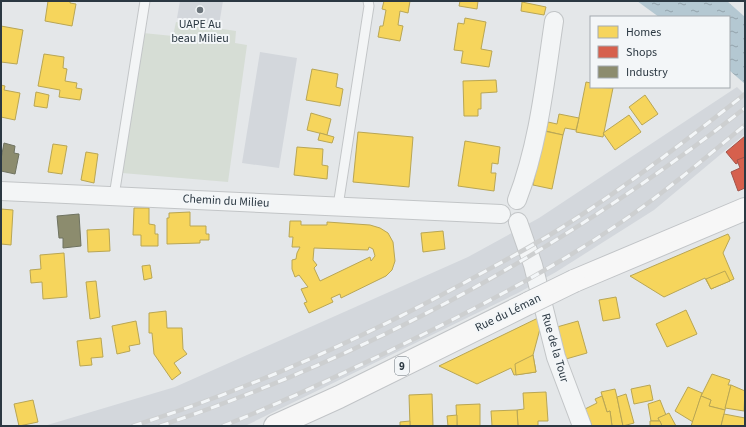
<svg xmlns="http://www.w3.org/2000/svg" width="746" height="427" font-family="'Source Sans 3',sans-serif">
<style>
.built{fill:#d3d7dc}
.green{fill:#d6ddd5}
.water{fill:url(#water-ripples)}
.homes{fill:#f6d55c;stroke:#b9a654;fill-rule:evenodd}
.shops{fill:#d6604d;stroke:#a3544a}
.industry{fill:#8c8c6e;stroke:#6f7361}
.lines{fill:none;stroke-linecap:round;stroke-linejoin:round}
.service-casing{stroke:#c2c5c7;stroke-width:11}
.minor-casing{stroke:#c2c5c7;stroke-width:20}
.primary-casing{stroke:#c1c4c7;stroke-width:24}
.service{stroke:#f3f5f6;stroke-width:9}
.minor{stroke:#f3f5f6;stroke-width:18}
.primary{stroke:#f7f7f7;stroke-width:22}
.rail-casing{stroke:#cdcfd0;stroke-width:4.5}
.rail{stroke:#f3f6f8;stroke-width:3;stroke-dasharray:9;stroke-linecap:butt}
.primary-bridge-casing{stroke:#c1c4c7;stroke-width:24;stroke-linecap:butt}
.primary-bridge{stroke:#f7f7f7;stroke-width:22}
.poi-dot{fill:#6c757c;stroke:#f3f6f8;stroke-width:1.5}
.labels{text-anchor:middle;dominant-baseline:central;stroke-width:4;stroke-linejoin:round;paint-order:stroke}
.shield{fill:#f3f6f8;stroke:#677179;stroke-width:1}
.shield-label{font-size:11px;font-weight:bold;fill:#2b3842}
.poi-label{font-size:12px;fill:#2b3842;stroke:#f3f6f8}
.street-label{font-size:12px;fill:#2b3842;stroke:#f3f6f8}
</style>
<defs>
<pattern id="water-ripples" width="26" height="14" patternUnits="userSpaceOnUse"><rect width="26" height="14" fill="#b4c8d2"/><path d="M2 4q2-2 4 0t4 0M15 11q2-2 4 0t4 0" fill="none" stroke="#93a3ac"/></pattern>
</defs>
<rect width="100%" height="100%" fill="#e4e7e9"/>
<g class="built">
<path d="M180 1H223L219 25 177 18Z"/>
<path d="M260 52 297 58 279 168 242 163Z"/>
<path d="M737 87 745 95V134L654 210 556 272 518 293 245 426H44L175 387 468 257 539 218Z"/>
</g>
<path class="green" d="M176 22 236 31 235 43 247 45 228 182 122 173 143 33 173 36Z"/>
<path class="water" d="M637 1H727L745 17V84L729 70V17H659Z"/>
<g class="homes">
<path d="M48 1H70V3L76 4 72 26 45 21Z"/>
<path d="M384 1H410L408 13 400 11 398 25 403 26 400 41 378 37 380 26H383L386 10 382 9Z"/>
<path d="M460 1H478L477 9 459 6Z"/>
<path d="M522 2 546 7 544 15 521 11Z"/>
<path d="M465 18 486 22 481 49 492 51 489 67 461 63 463 51 454 50 458 23 464 24Z"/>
<path d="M1 26 23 30 17 64 1 62Z"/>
<path d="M44 54 64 57 63 68 67 69 65 81 77 83 76 88 82 89 80 100 59 97 60 90 38 86Z"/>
<path d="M312 69 338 74 336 87 343 89 340 106 306 100Z"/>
<path d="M496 80 497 92 481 93V109H478V116H464L463 81Z"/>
<path d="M586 82 591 83V87L613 88 603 137 576 132Z"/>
<path d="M1 85 5 86 4 90 20 93 15 120 1 117Z"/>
<path d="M36 92 49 95 47 108 34 106Z"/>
<path d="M645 95 658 114 642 125 629 107Z"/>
<path d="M311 113 331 119 327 135 307 130Z"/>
<path d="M559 114 579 118 576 130 565 128 563 135 546 131 548 122 557 124Z"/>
<path d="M629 115 641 132 615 150 603 133Z"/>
<path d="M544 131 563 135 552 189 533 185Z"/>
<path d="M358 132 413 137 409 187 353 182Z"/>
<path d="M320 133 334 137 332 143 318 140Z"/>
<path d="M465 141 500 147 498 164 492 163 491 173H496L494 191 458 186Z"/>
<path d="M53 144 67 146 62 174 48 172Z"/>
<path d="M297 147 323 149 322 165 328 166 327 179 294 175Z"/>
<path d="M86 152 98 154 94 183 81 180Z"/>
<path d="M134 208H149V224L155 225V234H158V246H141V235H133Z"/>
<path d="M1 209 13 210 11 245 1 244Z"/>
<path d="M190 212V226H206V234H209V240H200V243L167 244V218H169V213Z"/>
<path d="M290 221H301V225H327V222L370 225 380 228 388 233 393 242 395 261 392 270 386 276 341 298 340 294 331 298 333 302 309 313 304 303 307 302 301 289 308 287 299 275 295 277 292 269V260L296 259 297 253 300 247H292L293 237H289ZM369 247 373 249 375 256 371 261 370 257 320 281 314 268 317 265 313 260 314 248 368 250Z"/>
<path d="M109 229 110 251 88 252 87 230Z"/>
<path d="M443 231 445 249 423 252 421 233Z"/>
<path d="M728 234 730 238 723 253 734 279 711 289 705 278 664 297 630 276Z"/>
<path d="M64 253 67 297 43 299 42 282 31 283 30 270 41 269 40 255Z"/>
<path d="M150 265 152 278 144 280 142 266Z"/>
<path d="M725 271 730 281 711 289 706 279Z"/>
<path d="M96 281 100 317 90 319 86 282Z"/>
<path d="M616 297 620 318 603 321 599 300Z"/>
<path d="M686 310 697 334 667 347 656 324Z"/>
<path d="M166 311 167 328H182L183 349 187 354 174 363 181 373 172 380 154 354 152 333H149V313Z"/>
<path d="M538 318 541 325 533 355 536 372 514 375 511 368 477 384 439 366Z"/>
<path d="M136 321 140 344 129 346 130 351 117 354 112 326Z"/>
<path d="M578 321 587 353 566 359 557 327Z"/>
<path d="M101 338 103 357 91 358 92 365 80 366 77 341Z"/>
<path d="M533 355 536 372 516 375 515 364Z"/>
<path d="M712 374 730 380 728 385H731L725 410 709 406 711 400 701 396Z"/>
<path d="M650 385 653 400 634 404 631 389Z"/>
<path d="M731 385 745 391 744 411 725 408Z"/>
<path d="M688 387 702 393 693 422 675 411Z"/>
<path d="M615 389 617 397 623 426H612L610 411 607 412 601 392Z"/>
<path d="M546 392 548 421H538V426H518L517 410 524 409 523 393Z"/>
<path d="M432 394 433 426H410L409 395Z"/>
<path d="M626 394 634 423 623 426 617 397Z"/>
<path d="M602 396 607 412 610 411 612 426H592L585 409 597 403 595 399Z"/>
<path d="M701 396 711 400 709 406 725 410 721 426H691Z"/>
<path d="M33 400 38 422 19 426 14 404Z"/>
<path d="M660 400 666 415 658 418 660 421H651L648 404Z"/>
<path d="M480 404V426H457L456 405Z"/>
<path d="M517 410 518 426H492L491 411Z"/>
<path d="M669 413 676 426H662L658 418Z"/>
<path d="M724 414 745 418V426H721Z"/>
<path d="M457 415V426H448L447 416Z"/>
<path d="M410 421V426H400V422Z"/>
<path d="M650 421H660L662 426H650Z"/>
</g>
<g class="shops">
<path d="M745 136V158L736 164 726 152Z"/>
<path d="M745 157V188L738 191 731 172 740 168 737 160Z"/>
</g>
<g class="industry">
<path d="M4 143 15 146 14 153 19 154 15 174 1 171V159Z"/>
<path d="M79 214 81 246 63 248V238H59L57 216Z"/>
</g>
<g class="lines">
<defs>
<g id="service">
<path d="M114 196 145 1"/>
<path d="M338 206 369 6 368 1"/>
</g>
<g id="minor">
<path d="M1 191 501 214"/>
<path d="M517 200C539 143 545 81 554 21"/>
<path d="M518 222 533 265 556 357 582 426"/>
</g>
<g id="primary">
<path d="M574 281 745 209"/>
<path d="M275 426 339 397 529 303"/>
</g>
</defs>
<use href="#service" class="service-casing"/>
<use href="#minor" class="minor-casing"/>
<use href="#primary" class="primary-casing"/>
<use href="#service" class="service"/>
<use href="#minor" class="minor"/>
<use href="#primary" class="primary"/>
<defs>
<g id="rail">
<path d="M133 426C247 390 357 341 462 284 498 264 535 245 569 223 631 183 688 139 745 94"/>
<path d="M160 426C372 355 569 246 745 108"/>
<path d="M223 426C291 399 357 367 422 335 490 301 557 266 620 223 664 193 704 159 745 125"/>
</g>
</defs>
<use href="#rail" class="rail-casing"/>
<use href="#rail" class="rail"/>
<defs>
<path id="primary-bridge" d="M529 303 574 281"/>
</defs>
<use href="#primary-bridge" class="primary-bridge-casing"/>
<use href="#primary-bridge" class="primary-bridge"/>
</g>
<circle class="poi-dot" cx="200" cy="10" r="4"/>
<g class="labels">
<rect class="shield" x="395" y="357" width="14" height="18" rx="3"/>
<g class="shield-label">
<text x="402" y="366">9</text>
</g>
<g class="poi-label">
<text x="200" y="24">UAPE Au<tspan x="200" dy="14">beau Milieu</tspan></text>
</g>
<g class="street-label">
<text transform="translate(226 201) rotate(3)">Chemin du Milieu</text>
<text transform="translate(508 313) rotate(-26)">Rue du Léman</text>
<text transform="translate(555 348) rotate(74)">Rue de la Tour</text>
</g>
</g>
<rect width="746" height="427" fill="none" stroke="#2b3842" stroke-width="4"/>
<rect x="590" y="16" width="140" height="72" fill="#f3f6f8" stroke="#a3aaaf"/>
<rect x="598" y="26" width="20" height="12" fill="#f6d55c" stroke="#a3aaaf"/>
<text x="626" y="36" font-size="12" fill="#2b3842">Homes</text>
<rect x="598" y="46" width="20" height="12" fill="#d6604d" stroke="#a3aaaf"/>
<text x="626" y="56" font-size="12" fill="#2b3842">Shops</text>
<rect x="598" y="66" width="20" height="12" fill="#8c8c6e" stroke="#a3aaaf"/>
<text x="626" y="76" font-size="12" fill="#2b3842">Industry</text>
</svg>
